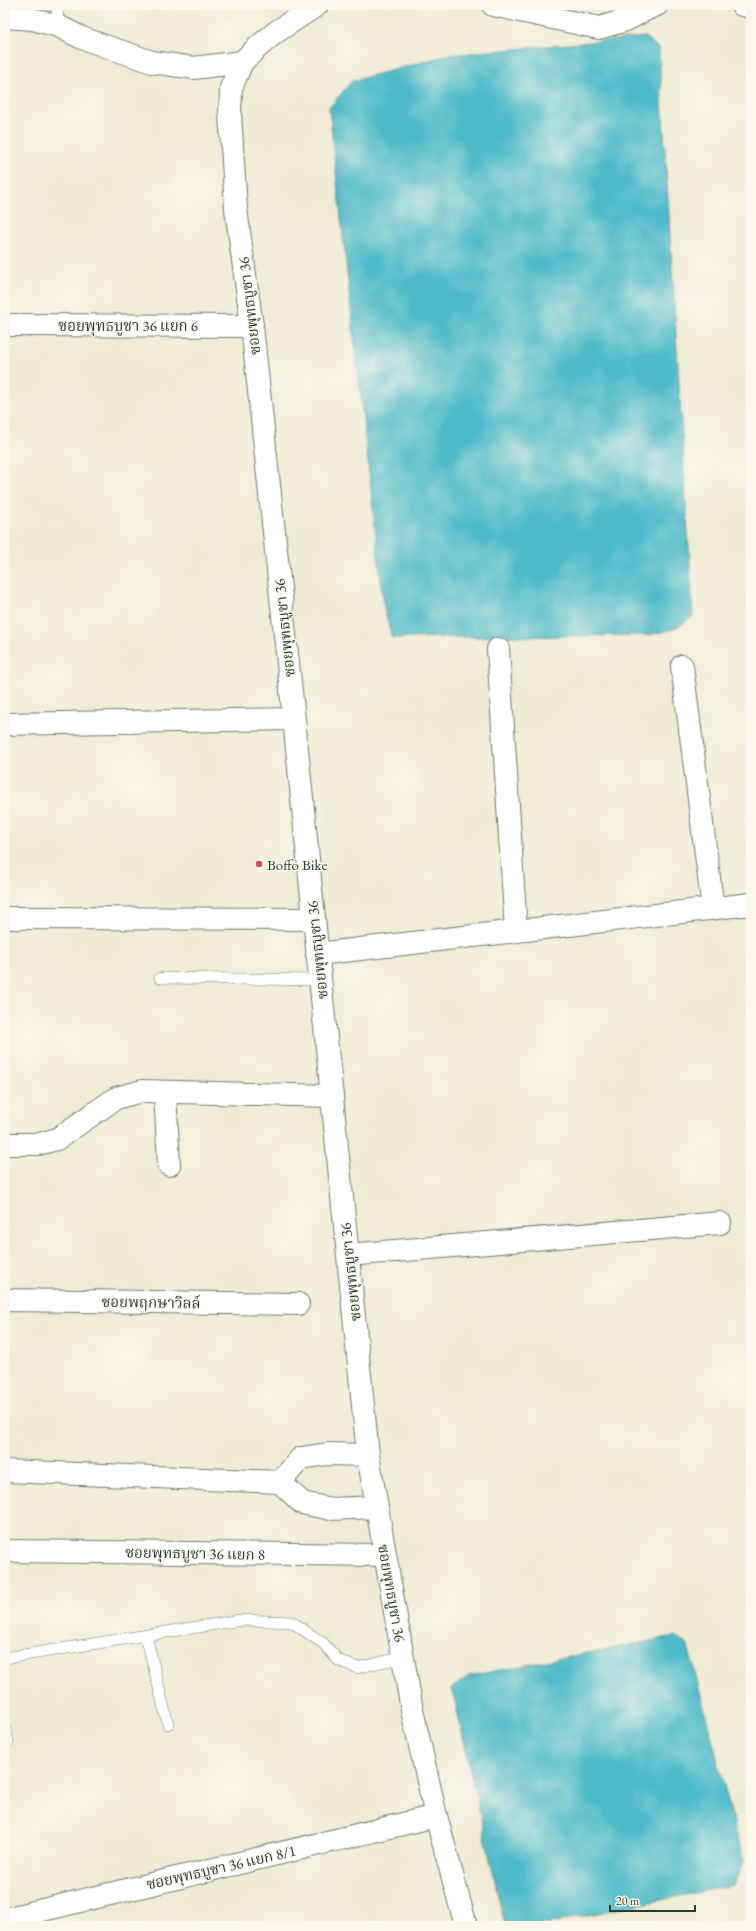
<svg xmlns="http://www.w3.org/2000/svg" width="756" height="1931" font-family="'EB Garamond','Noto Serif Thai',serif">
<style>
.water{fill:#4ebac9;stroke:#367c7e}
.lines{fill:none;stroke-linecap:round;stroke-linejoin:round}
.service-casing{stroke:#687a6c;stroke-width:12}
.minor-casing{stroke:#687a6c;stroke-width:24}
.tertiary-casing{stroke:#687a6c;stroke-width:24}
.service{stroke:#fff;stroke-width:11}
.minor{stroke:#fff;stroke-width:22}
.tertiary{stroke:#fff;stroke-width:22}
.poi-dot{fill:#d1495b;stroke:#fbf7ec;stroke-width:1.5}
.labels{text-anchor:middle;dominant-baseline:central;stroke-width:3;stroke-linejoin:round;paint-order:stroke}
.street-label{font-size:15px;fill:#1f3d34;stroke:#fbf7ec}
.poi-label{font-size:15px;fill:#1f3d34;stroke:#fbf7ec;text-anchor:start}
</style>
<rect width="100%" height="100%" fill="#fbf7ec"/>
<filter id="ink" filterUnits="userSpaceOnUse"><feTurbulence type="fractalNoise" baseFrequency=".025" numOctaves="2"/><feDisplacementMap in="SourceGraphic" scale="8" xChannelSelector="R" yChannelSelector="G"/><feConvolveMatrix kernelMatrix="1 2 1 2 8 2 1 2 1" color-interpolation-filters="sRGB"/></filter>
<filter id="wash" filterUnits="userSpaceOnUse"><feTurbulence type="fractalNoise" baseFrequency=".012" numOctaves="4" result="noise"/><feDisplacementMap in="SourceGraphic" scale="16" xChannelSelector="R" yChannelSelector="G"/><feGaussianBlur stdDeviation="0.9" result="paint"/><feColorMatrix in="noise" values="0 0 0 0 0 0 0 0 0 0 0 0 0 0 0 0 0 1.4 0 .05"/><feComposite in="paint" operator="in"/></filter>
<g filter="url(#wash)">
<rect width="100%" height="100%" fill="#f0ebd3"/>
<g class="water">
<path d="M645 37 659 49 693 616 674 629 650 635 392 638 384 609 329 108 352 81 448 55Z"/>
<path d="M676 1636 688 1646 744 1862 734 1885 535 1926H513L504 1922 452 1688 469 1676Z"/>
</g>
</g>
<g filter="url(#ink)">
<g class="lines">
<defs>
<g id="service">
<path d="M57 5 58 26"/>
<path d="M160 978 320 980"/>
<path d="M146 1636 168 1724"/>
<path d="M5 1658 241 1620 292 1622 324 1644 338 1660 357 1668 403 1657"/>
<path d="M5 1729 8 1742"/>
</g>
<g id="minor">
<path d="M493 5 599 28 626 20 649 8 657 5"/>
<path d="M742 5 751 7"/>
<path d="M5 17 32 19 58 26 82 38 152 62 194 68 242 62"/>
<path d="M5 325 252 326"/>
<path d="M498 649 516 931"/>
<path d="M682 666 713 909"/>
<path d="M5 724 294 719"/>
<path d="M5 918 313 919"/>
<path d="M317 954 751 904"/>
<path d="M165 1092 169 1165"/>
<path d="M5 1144H39L57 1139 116 1098 142 1091 332 1096"/>
<path d="M348 1255 720 1223"/>
<path d="M5 1300 298 1304"/>
<path d="M5 1471 280 1482 302 1503 331 1509 376 1507"/>
<path d="M280 1482 301 1458 327 1454 368 1455"/>
<path d="M5 1551 385 1555"/>
<path d="M5 1919 436 1816"/>
</g>
<path id="tertiary" d="M317 5 276 32 259 46 242 62 231 88 230 113 236 209 252 326 294 719 368 1455 412 1710 436 1816 466 1926"/>
</defs>
<use href="#service" class="service-casing"/>
<use href="#minor" class="minor-casing"/>
<use href="#tertiary" class="tertiary-casing"/>
<use href="#service" class="service"/>
<use href="#minor" class="minor"/>
<use href="#tertiary" class="tertiary"/>
</g>
</g>
<circle class="poi-dot" cx="259" cy="864" r="4"/>
<g class="labels">
<g class="street-label">
<text transform="translate(249 306) rotate(-97)">ซอยพุทธบูชา 36</text>
<text x="128" y="325">ซอยพุทธบูชา 36 แยก 6</text>
<text transform="translate(284 628) rotate(-96)">ซอยพุทธบูชา 36</text>
<text transform="translate(317 950) rotate(-96)">ซอยพุทธบูชา 36</text>
<text transform="translate(350 1272) rotate(-96)">ซอยพุทธบูชา 36</text>
<text transform="translate(151 1302) rotate(1)">ซอยพฤกษาวิลล์</text>
<text transform="translate(195 1553) rotate(1)">ซอยพุทธบูชา 36 แยก 8</text>
<text transform="translate(392 1593) rotate(80)">ซอยพุทธบูชา 36</text>
<text transform="translate(221 1867) rotate(-13)">ซอยพุทธบูชา 36 แยก 8/1</text>
</g>
<g class="poi-label">
<text x="267" y="864">Boffo Bike</text>
</g>
</g>
<rect width="756" height="1931" fill="none" stroke="#fbf7ec" stroke-width="20"/>
<path d="M610 1905v6h85v-6" fill="none" stroke="#1f3d34" stroke-width="2"/>
<text x="616" y="1905" font-size="12" fill="#1f3d34" stroke="#fbf7ec" stroke-width="3" paint-order="stroke">20 m</text>
</svg>
